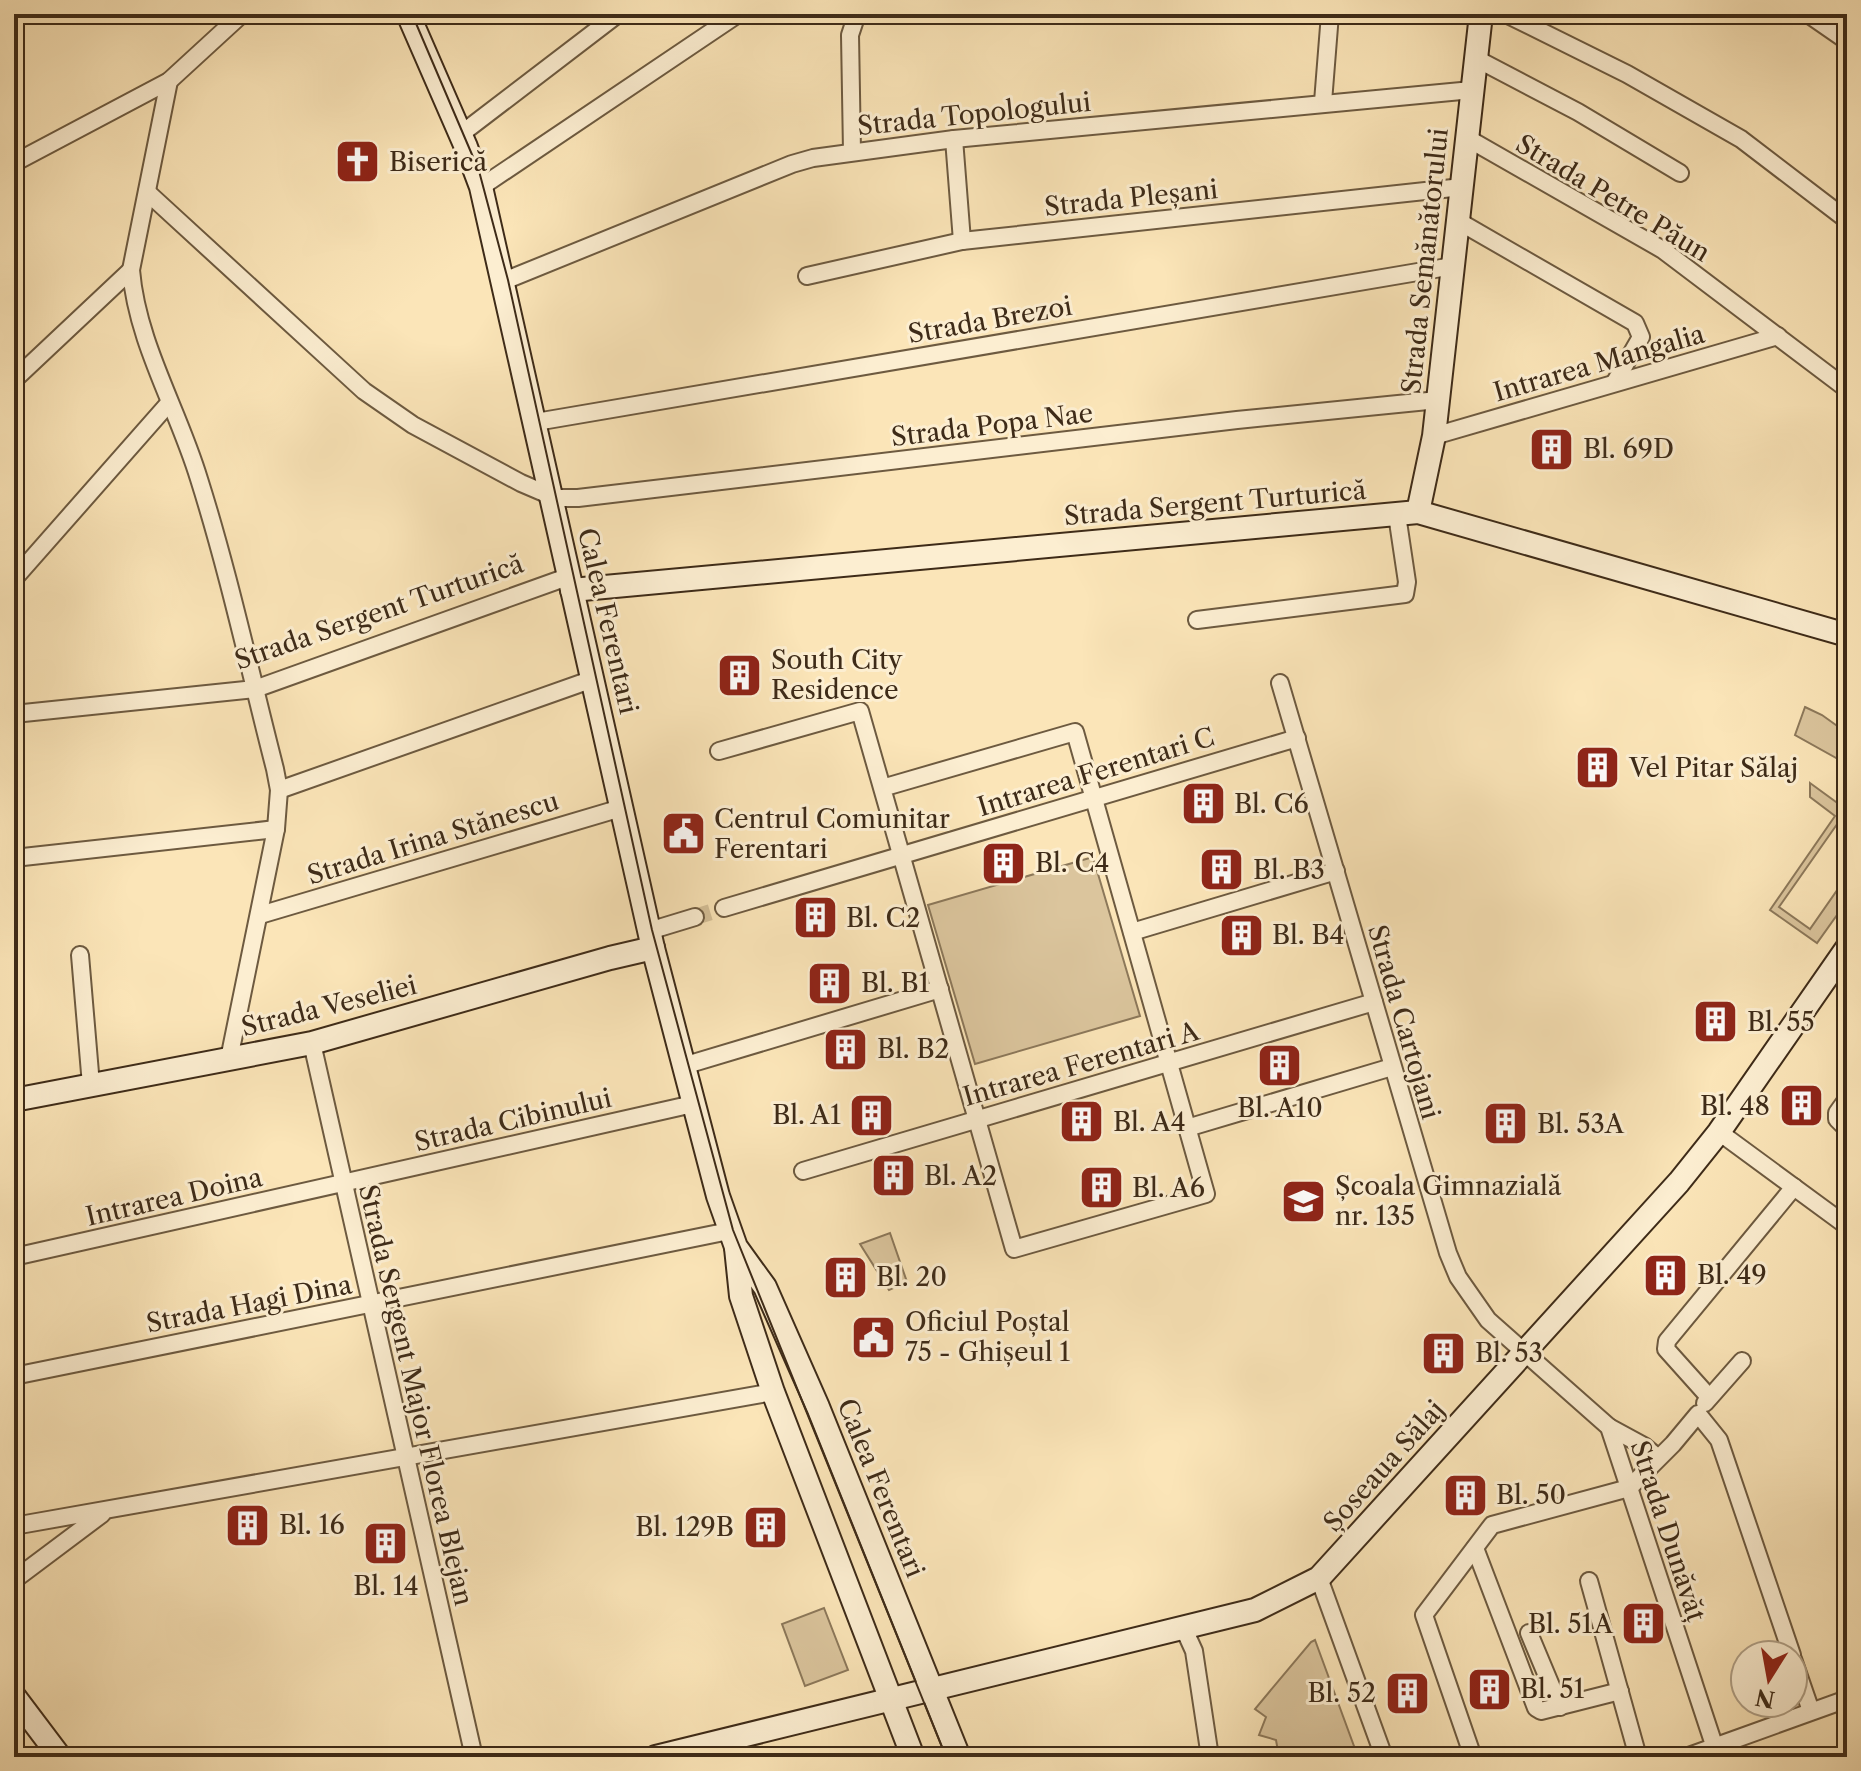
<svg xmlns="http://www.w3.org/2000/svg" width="1861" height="1771" font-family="'Libre Caslon Text',serif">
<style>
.green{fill:#dbc59d;stroke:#8c785a;stroke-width:2}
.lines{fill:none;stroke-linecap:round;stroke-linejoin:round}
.street-tunnel{stroke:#d5c098;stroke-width:16;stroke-dasharray:16 8;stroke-linecap:butt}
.street-casing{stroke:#6d5a40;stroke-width:20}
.secondary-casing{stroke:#3e2b18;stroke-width:26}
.street{stroke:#fceed1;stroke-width:16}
.secondary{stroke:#fceed1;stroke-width:22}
.tram{stroke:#3e2b18;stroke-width:2}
.labels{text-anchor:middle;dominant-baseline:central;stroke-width:6;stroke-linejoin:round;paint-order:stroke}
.street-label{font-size:26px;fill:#3e2b18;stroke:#fceed1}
.poi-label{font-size:26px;fill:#3e2b18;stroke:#fceed1;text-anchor:start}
</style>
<rect width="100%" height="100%" fill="#fbe5b8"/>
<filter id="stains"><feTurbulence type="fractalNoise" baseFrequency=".0025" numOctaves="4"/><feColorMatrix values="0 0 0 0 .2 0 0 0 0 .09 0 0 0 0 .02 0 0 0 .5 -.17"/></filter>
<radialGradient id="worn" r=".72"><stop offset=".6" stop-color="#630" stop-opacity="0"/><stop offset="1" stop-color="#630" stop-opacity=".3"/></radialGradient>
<g class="green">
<path d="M1805 707 1822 715 1847 733V764L1795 735Z"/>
<path d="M1810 783 1847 810 1779 907 1810 929 1847 876V901L1817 943 1770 910 1835 816 1810 797Z"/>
<path d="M1093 857 1140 1016 975 1064 928 905Z"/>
<path d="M890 1233 907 1282 889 1290 860 1244Z"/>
<path d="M824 1608 848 1670 805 1686 782 1624Z"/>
<path d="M1315 1640 1358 1757H1279L1276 1740 1259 1735 1266 1717 1255 1709 1311 1642Z"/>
</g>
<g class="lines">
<path class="street-tunnel" d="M695 917 724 908"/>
<defs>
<g id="street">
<path d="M1506 14 1627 74 1741 139 1847 220"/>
<path d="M1808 14 1847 41"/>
<path d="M1475 58 1578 112 1680 173"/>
<path d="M169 81 131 270C137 343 178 409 199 479 229 574 250 672 275 769L279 790 276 829 229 1059"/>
<path d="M1323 102 1330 14"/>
<path d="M461 134 618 14"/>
<path d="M1467 138 1663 250 1847 389"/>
<path d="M954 139 962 241"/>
<path d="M852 151 850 35 857 14"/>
<path d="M14 163 169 81 242 14"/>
<path d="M481 187 738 14"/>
<path d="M147 192 364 391 413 425 521 483 556 498H578L1237 420 1438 400"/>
<path d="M1458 221 1635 323 1641 337 1615 382"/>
<path d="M807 276 962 241 1462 187"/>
<path d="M504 281 792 164 813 158 954 139 1472 90"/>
<path d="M14 380 131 270"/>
<path d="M536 422 1453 266"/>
<path d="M1434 436 1778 336"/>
<path d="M14 579 169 403"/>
<path d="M1197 620 1405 594 1407 582 1397 515"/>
<path d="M1280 683 1448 1253 1458 1277 1488 1320 1609 1427 1718 1757"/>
<path d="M14 714 255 689 570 576"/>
<path d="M719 751 860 711 1014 1249 1206 1194 1075 732 882 788"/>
<path d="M279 790 593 679"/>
<path d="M14 858 276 829"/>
<path d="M724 908 1297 738"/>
<path d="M260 915 621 808"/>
<path d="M649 931 695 917"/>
<path d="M1132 932 1336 871"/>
<path d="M80 955 91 1085"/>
<path d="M312 1043 474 1757"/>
<path d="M683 1066 940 989"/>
<path d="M1847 1099 1837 1113V1119L1847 1129"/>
<path d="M1187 1128 1392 1067"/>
<path d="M1719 1132 1847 1226"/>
<path d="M803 1171 1374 1002"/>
<path d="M14 1257 693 1104"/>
<path d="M14 1376 729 1231"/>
<path d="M1709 1397 1666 1349 1667 1341 1794 1187"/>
<path d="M1705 1403 1742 1361"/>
<path d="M1609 1427 1644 1446 1657 1457"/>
<path d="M14 1526 773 1392"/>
<path d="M1475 1548 1536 1708 1541 1711 1620 1691"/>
<path d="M1319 1578 1384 1757"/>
<path d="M14 1580 102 1514"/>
<path d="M1589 1581 1638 1757"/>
<path d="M1184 1629 1194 1651 1210 1757"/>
<path d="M1529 1633 1560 1707"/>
<path d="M1793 1659 1811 1711"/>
<path d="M1473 1757 1424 1615 1492 1525 1629 1488 1673 1444 1698 1414 1719 1440 1792 1655"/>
<path d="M1686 1757 1847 1699"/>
</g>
<g id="secondary">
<path d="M408 14 466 147 481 187 653 948 718 1196 736 1247 765 1287 818 1407 959 1757"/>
<path d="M1418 512 1434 436 1481 14"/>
<path d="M572 590 1418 512 1847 635"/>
<path d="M14 1100 312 1043 610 958 653 948"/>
<path d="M736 1248 741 1296 773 1392 913 1757"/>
<path d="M14 1696 60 1757"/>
<path d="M656 1757 1255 1610 1319 1578 1679 1182 1719 1132 1847 948"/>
</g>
</defs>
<use href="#street" class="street-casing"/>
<use href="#secondary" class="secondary-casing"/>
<use href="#street" class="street"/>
<use href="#secondary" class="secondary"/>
<path class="tram" d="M412 14 479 171 508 280 652 930 733 1230 946 1757"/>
</g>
<defs>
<symbol id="church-square" viewBox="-11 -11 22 22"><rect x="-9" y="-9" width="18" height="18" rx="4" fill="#8f2418" stroke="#fceed1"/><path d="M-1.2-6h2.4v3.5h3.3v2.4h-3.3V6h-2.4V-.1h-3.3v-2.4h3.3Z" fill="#fff"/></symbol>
<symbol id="building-square" viewBox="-11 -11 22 22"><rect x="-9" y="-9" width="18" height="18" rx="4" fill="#8f2418" stroke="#fceed1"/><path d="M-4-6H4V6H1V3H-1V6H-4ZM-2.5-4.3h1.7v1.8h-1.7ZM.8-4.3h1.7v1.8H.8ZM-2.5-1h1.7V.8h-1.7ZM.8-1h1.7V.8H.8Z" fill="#fff"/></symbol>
<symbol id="civic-square" viewBox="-11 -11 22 22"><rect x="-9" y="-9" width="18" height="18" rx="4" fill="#8f2418" stroke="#fceed1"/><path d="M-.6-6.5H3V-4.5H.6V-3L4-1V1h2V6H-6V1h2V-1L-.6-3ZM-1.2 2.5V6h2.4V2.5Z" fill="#fff"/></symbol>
<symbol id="school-square" viewBox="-11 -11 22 22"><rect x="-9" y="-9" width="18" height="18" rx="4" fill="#8f2418" stroke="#fceed1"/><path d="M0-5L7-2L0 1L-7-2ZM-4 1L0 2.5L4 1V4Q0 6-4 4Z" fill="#fff"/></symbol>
</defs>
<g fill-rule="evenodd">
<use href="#church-square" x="332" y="136" width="51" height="51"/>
<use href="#building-square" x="1526" y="424" width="51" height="51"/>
<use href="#building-square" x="714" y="650" width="51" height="51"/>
<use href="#building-square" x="1572" y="742" width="51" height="51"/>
<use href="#building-square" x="1178" y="778" width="51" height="51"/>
<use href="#civic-square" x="658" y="808" width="51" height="51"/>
<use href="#building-square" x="978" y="838" width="51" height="51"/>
<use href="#building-square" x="1196" y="844" width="51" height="51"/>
<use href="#building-square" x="790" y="892" width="51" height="51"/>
<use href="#building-square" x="1216" y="910" width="51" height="51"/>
<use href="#building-square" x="804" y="958" width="51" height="51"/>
<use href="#building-square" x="1690" y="996" width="51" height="51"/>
<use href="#building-square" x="820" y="1024" width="51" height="51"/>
<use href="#building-square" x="1254" y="1040" width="51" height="51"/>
<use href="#building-square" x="1776" y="1080" width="51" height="51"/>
<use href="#building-square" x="846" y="1090" width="51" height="51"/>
<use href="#building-square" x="1056" y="1096" width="51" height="51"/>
<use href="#building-square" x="1480" y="1098" width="51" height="51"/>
<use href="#building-square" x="868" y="1150" width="51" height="51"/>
<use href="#building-square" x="1076" y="1162" width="51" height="51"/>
<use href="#school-square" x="1278" y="1176" width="51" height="51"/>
<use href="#building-square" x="1640" y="1250" width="51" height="51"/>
<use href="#building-square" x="820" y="1252" width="51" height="51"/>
<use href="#civic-square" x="848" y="1312" width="51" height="51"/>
<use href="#building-square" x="1418" y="1328" width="51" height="51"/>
<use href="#building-square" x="1440" y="1470" width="51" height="51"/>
<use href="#building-square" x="222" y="1500" width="51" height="51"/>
<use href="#building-square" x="740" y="1502" width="51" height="51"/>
<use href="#building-square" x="360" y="1518" width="51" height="51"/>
<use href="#building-square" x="1618" y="1598" width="51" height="51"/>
<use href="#building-square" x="1464" y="1664" width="51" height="51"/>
<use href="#building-square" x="1382" y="1668" width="51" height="51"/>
</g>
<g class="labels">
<g class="street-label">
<text transform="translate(974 114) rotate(-6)">Strada Topologului</text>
<text transform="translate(1131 198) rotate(-6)">Strada Pleșani</text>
<text transform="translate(1613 198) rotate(31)">Strada Petre Păun</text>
<text transform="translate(1425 261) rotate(-84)">Strada Semănătorului</text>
<text transform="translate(990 320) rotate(-10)">Strada Brezoi</text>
<text transform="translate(1599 363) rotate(-16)">Intrarea Mangalia</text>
<text transform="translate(992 425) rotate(-7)">Strada Popa Nae</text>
<text transform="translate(1215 503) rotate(-5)">Strada Sergent Turturică</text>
<text transform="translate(379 612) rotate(-19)">Strada Sergent Turturică</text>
<text transform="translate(608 621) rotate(77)">Calea Ferentari</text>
<text transform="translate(1096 772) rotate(-17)">Intrarea Ferentari C</text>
<text transform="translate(433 838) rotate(-17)">Strada Irina Stănescu</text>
<text transform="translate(329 1006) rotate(-14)">Strada Veseliei</text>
<text transform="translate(1404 1022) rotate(74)">Strada Cartojani</text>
<text transform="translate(1081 1064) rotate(-16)">Intrarea Ferentari A</text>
<text transform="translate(513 1120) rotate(-13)">Strada Cibinului</text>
<text transform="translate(174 1197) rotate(-13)">Intrarea Doina</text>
<text transform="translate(249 1304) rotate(-11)">Strada Hagi Dina</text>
<text transform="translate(416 1395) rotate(77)">Strada Sergent Major Florea Blejan</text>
<text transform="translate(1384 1466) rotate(-48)">Șoseaua Sălaj</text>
<text transform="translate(881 1488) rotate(68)">Calea Ferentari</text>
<text transform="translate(1668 1531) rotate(72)">Strada Dunăvăț</text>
</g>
<g class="poi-label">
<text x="389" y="162">Biserică</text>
<text x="1583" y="449">Bl. 69D</text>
<text x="771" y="660">South City<tspan x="771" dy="30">Residence</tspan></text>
<text x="1629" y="768">Vel Pitar Sălaj</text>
<text x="1234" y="804">Bl. C6</text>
<text x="714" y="819">Centrul Comunitar<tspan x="714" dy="30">Ferentari</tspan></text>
<text x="1035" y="863">Bl. C4</text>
<text x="1253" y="870">Bl. B3</text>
<text x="846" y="918">Bl. C2</text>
<text x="1272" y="935">Bl. B4</text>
<text x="861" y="983">Bl. B1</text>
<text x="1747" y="1022">Bl. 55</text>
<text x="877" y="1049">Bl. B2</text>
<text x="1770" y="1106" text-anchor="end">Bl. 48</text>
<text x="1280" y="1108" text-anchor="middle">Bl. A10</text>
<text x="841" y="1115" text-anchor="end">Bl. A1</text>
<text x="1113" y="1122">Bl. A4</text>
<text x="1537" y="1124">Bl. 53A</text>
<text x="924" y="1176">Bl. A2</text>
<text x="1335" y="1186">Școala Gimnazială<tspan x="1335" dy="30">nr. 135</tspan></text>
<text x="1132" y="1188">Bl. A6</text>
<text x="1697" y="1275">Bl. 49</text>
<text x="876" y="1277">Bl. 20</text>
<text x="905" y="1322">Oficiul Poștal<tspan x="905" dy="30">75 - Ghișeul 1</tspan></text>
<text x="1475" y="1353">Bl. 53</text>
<text x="1496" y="1495">Bl. 50</text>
<text x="279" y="1525">Bl. 16</text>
<text x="734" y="1527" text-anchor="end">Bl. 129B</text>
<text x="386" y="1586" text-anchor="middle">Bl. 14</text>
<text x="1613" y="1624" text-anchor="end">Bl. 51A</text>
<text x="1520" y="1689">Bl. 51</text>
<text x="1376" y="1693" text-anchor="end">Bl. 52</text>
</g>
</g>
<rect width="1861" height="1771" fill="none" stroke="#fbe5b8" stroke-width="48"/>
<rect x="16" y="16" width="1829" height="1739" fill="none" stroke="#3e2b18" stroke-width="4"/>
<rect x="24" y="24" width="1813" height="1723" fill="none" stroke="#3e2b18" stroke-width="2"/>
<g transform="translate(1769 1679) rotate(191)"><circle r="38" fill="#fceed1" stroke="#b0a087" stroke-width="2"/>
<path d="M0-6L14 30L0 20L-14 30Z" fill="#8f2418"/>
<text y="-12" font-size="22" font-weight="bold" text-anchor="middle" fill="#3e2b18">N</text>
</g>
<rect width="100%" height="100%" filter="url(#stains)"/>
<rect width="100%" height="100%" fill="url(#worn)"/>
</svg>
